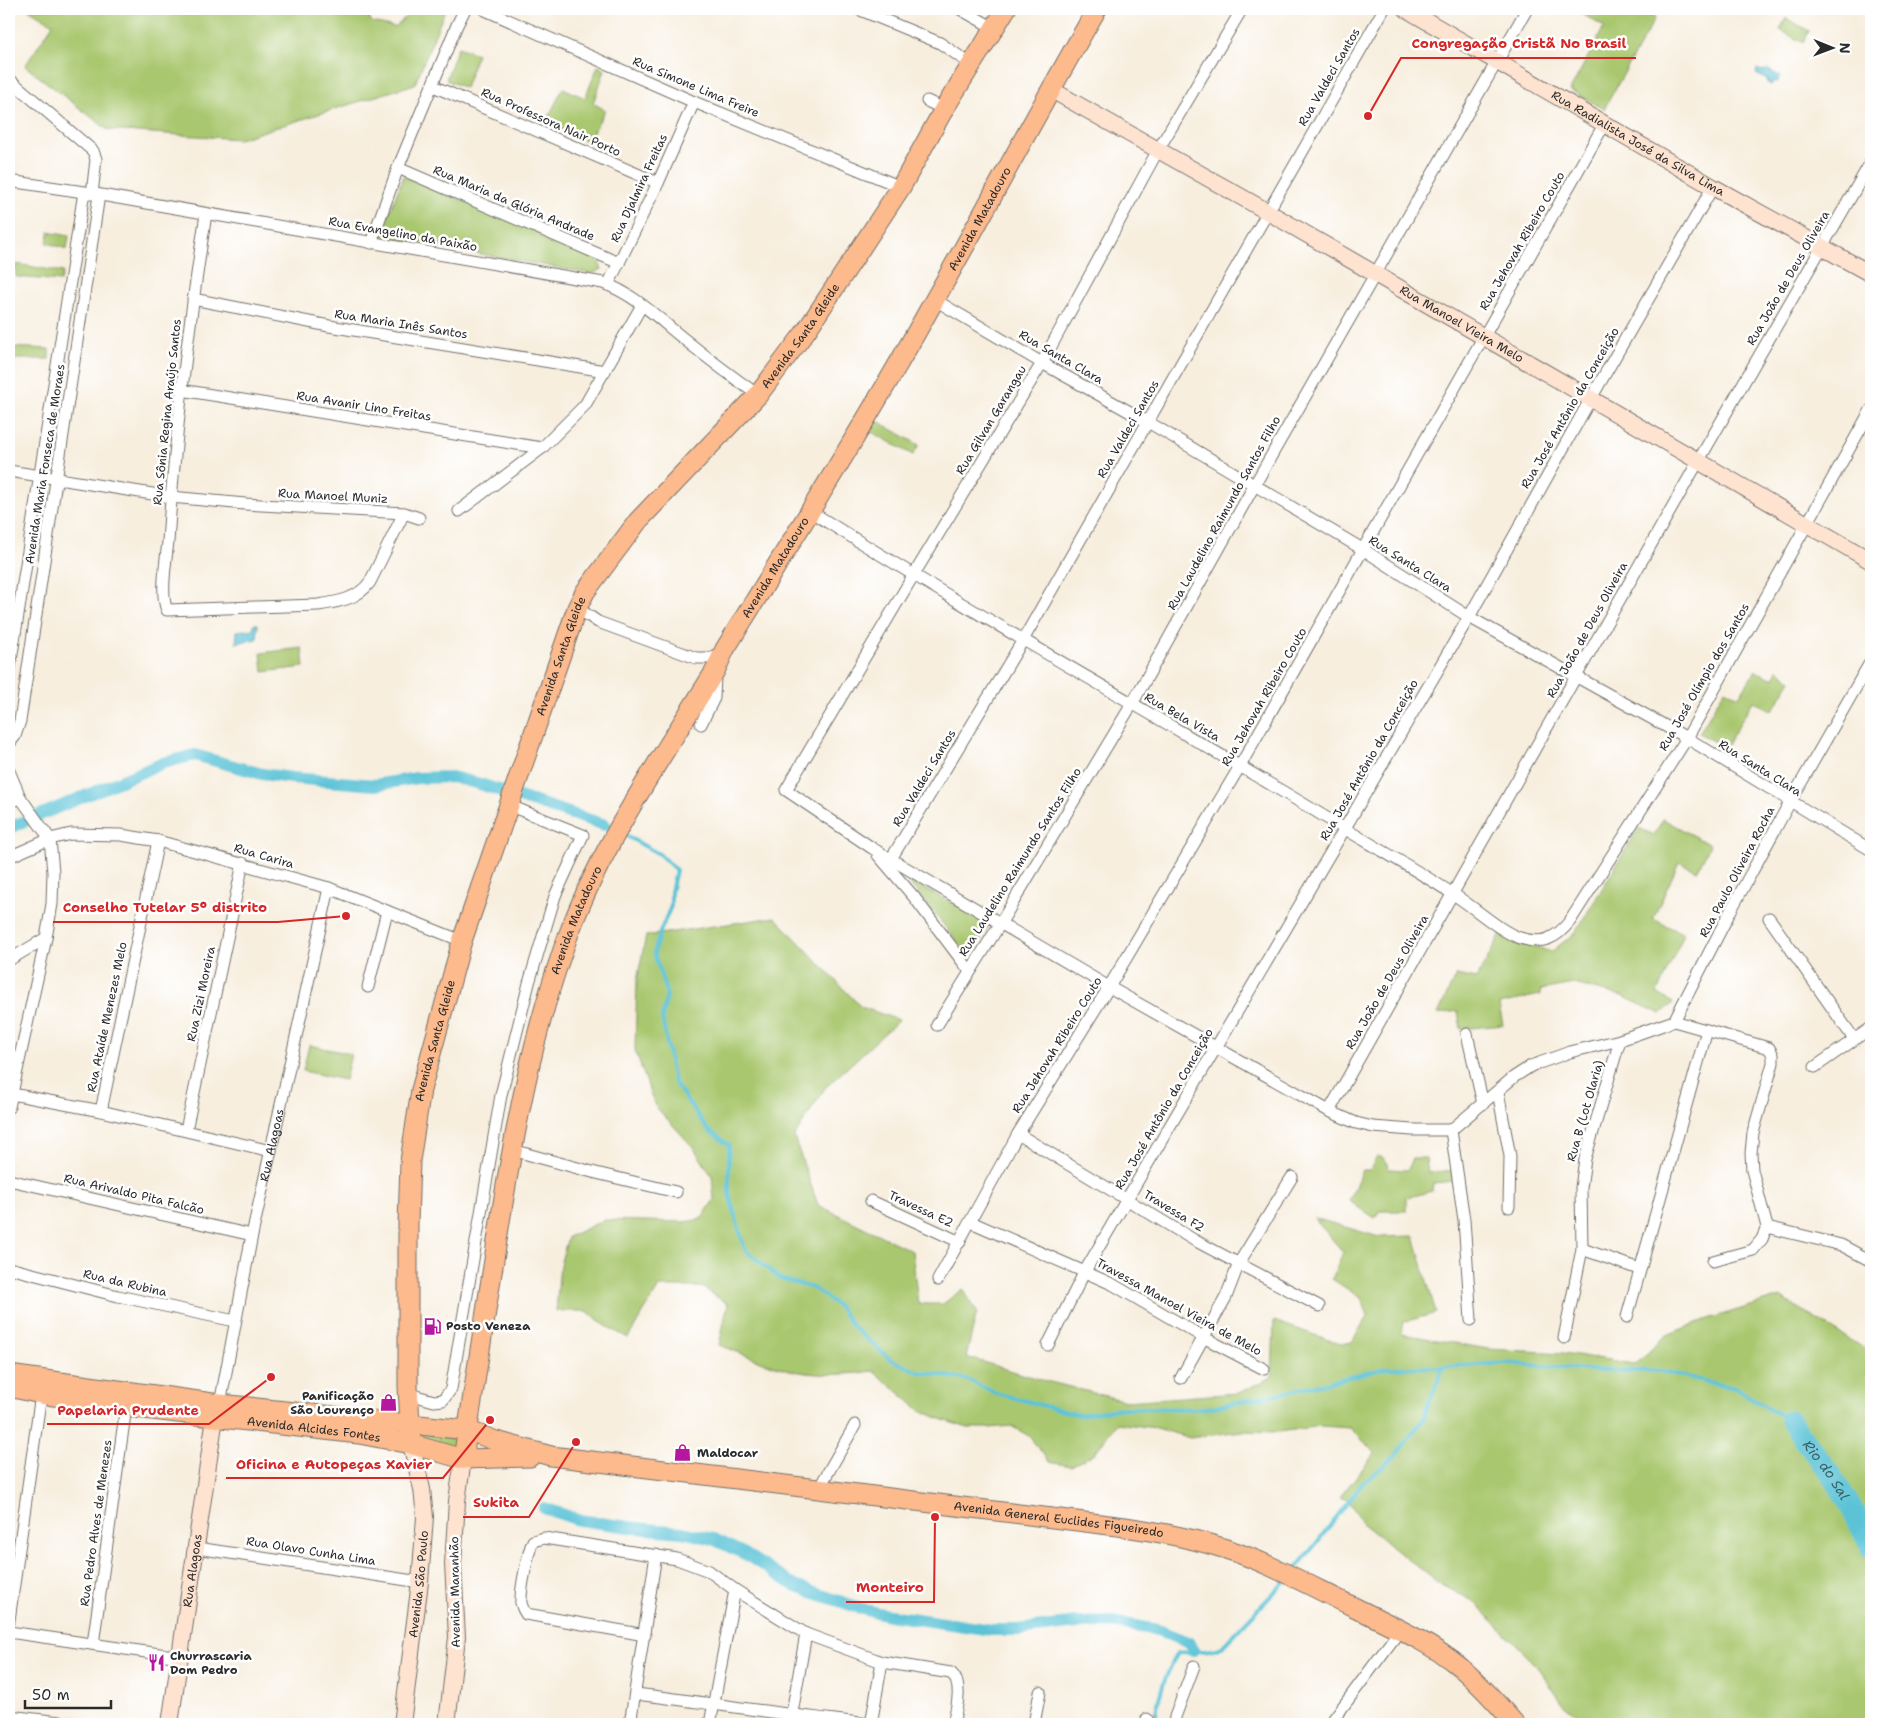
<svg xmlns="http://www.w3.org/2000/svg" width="1880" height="1733" font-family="'Shantell Sans',sans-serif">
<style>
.green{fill:#a9c76e;stroke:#6a794c}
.water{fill:#5bc3d7;stroke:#437781}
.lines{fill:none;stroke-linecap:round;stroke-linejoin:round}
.stream{stroke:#5bc3d7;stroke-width:4}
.canal{stroke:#5bc3d7;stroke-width:12}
.river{stroke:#5bc3d7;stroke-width:21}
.street-casing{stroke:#726f6a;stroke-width:13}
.secondary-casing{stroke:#726f6a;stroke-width:18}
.primary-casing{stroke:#726f6a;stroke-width:21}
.street{stroke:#fff;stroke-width:11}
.secondary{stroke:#fee3d1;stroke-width:16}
.primary{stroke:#fcba8d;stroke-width:19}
.labels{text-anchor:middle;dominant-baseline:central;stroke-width:5;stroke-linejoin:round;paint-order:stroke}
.street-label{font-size:12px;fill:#2b2b2b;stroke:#fff}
.poi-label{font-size:12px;font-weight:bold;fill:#2b2b2b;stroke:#fff;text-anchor:start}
.water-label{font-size:14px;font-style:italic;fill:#3c6067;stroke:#fff}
.leader{fill:none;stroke:#d62828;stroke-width:2}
.callout-dot{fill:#d62828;stroke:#fff;stroke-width:2}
.callout-label{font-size:14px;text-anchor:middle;font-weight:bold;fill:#d62828;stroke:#fff;stroke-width:5;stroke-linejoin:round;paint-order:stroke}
</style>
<rect width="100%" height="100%" fill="#fff"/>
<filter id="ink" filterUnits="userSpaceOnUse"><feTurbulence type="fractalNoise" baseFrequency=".02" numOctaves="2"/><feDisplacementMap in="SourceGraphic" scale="10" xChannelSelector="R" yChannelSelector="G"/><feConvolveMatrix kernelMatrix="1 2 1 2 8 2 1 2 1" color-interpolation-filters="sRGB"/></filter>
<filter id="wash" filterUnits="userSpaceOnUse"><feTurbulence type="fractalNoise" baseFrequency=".0096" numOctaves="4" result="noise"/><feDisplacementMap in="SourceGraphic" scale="20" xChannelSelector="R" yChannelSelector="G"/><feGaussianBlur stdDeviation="1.12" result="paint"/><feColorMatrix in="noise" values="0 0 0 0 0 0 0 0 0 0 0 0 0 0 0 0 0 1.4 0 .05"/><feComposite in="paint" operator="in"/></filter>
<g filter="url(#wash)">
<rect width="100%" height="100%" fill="#f7eede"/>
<g class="green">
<path d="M28 9H362L372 22 395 27 414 9 445 10 415 84 239 139 108 130 25 66 53 24Z"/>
<path d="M1574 9H1640L1655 18 1604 109 1570 90 1604 27Z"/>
<path d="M1786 18 1809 31 1803 43 1780 30Z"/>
<path d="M458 47 477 54 465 88 446 80Z"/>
<path d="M598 66 605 70 593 103 605 110 588 142 546 122 563 88 585 98Z"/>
<path d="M404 175 597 258 602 269 592 274 380 236Z"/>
<path d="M49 232 69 236 67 249 47 243Z"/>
<path d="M16 264 63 272 61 281 16 277Z"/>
<path d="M9 347 49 349V359H9Z"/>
<path d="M874 419 919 445 913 455 868 430Z"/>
<path d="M302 648 304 667 263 672 261 653Z"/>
<path d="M1778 669 1791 680 1772 711 1753 701 1725 748 1699 733 1725 689 1739 697 1755 671 1774 679Z"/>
<path d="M1663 819 1710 845 1697 871 1679 862 1653 919 1684 934 1657 993 1673 1003 1661 1014 1622 996 1574 984 1540 990V995L1499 1004 1503 1025 1461 1029 1458 1011 1438 1014 1456 975 1476 979 1501 934 1551 952 1575 933 1639 828 1654 835Z"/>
<path d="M906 879 990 923 970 957Z"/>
<path d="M775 917 861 1007 899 1020 825 1088 794 1137 818 1205 912 1251 918 1304H943L963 1289 977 1312 966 1357 1042 1380 1126 1401 1239 1393 1272 1377 1274 1321 1341 1344 1352 1342 1368 1315 1361 1298 1332 1279 1343 1252 1314 1218 1379 1237 1414 1236 1436 1313 1404 1322 1402 1334 1488 1349 1563 1353 1635 1364 1667 1335 1705 1320 1780 1297 1871 1353V1724H1587L1563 1704 1536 1665 1473 1601 1440 1584 1362 1523 1349 1501 1340 1497 1375 1453 1350 1428 1321 1426 1279 1432 1241 1431 1190 1438 1156 1428 1117 1423 1094 1454 1071 1466 1049 1462 1029 1436 1011 1426 989 1428H968L946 1421 921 1411 873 1371C851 1374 829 1376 807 1373 777 1370 747 1355 719 1345L728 1304 702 1287H659L628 1338 606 1326 587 1311H556L560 1265 568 1237 604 1220 685 1222 701 1219 714 1200 712 1176 693 1147 655 1106 635 1050 637 980 646 936Z"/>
<path d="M309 1045 351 1054 345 1080 303 1071Z"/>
<path d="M1377 1156 1384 1158 1389 1169 1408 1170 1413 1158H1426L1428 1173 1453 1170 1454 1181 1433 1183 1432 1191 1406 1198V1211H1379L1375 1218 1349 1201 1362 1170H1370Z"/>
<path d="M418 1432 462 1440 460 1452 417 1441Z"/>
</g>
<g class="water">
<path d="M1757 69 1762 71 1768 70 1780 76 1777 82 1774 81 1771 85 1767 83 1768 80 1756 74Z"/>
<path d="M254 624H258L257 639 236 643 237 631 253 629Z"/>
</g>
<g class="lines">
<g class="stream">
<path d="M621 833 659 854 676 870 671 892V906L660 932 654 953 667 995 662 1017 674 1082 708 1130 729 1145V1194L745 1250 780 1279 813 1288 839 1307 854 1328 890 1359 919 1372 965 1379 996 1393 1079 1415 1124 1408 1203 1409 1283 1393 1386 1368 1443 1367 1506 1363 1602 1371H1662L1735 1388 1790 1421"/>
<path d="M1294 1571 1315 1545 1362 1484 1394 1457 1422 1421 1443 1367"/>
<path d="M1155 1724C1156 1701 1166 1673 1178 1653 1193 1650 1208 1653 1222 1647L1286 1580"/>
</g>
<g class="canal">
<path d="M9 828 163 763 195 755 262 774 292 778 375 785 417 778 452 777 480 784 605 825"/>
<path d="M544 1508 579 1520 636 1528 682 1532 713 1539 745 1554 797 1587 866 1610 889 1615 992 1630H1018L1077 1623 1112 1622 1158 1630 1190 1643 1193 1650"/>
</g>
<path class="river" id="s1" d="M1790 1421 1831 1474 1851 1507 1871 1548"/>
</g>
</g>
<g filter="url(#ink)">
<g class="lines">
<defs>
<g id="street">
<path d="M483 9 694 102 901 187"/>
<path d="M858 9 940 43 972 65"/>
<path d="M960 9 994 28"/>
<path d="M1242 9 1158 150 1042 363 913 576 786 790 872 848 1109 987 1329 1111 1356 1123 1373 1127 1412 1130H1451L1514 1077 1531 1066 1570 1052 1620 1040 1674 1021"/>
<path d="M9 79 93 151 96 159 92 194"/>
<path d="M433 86 658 183"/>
<path d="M927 101 944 109"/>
<path d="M398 168 619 263"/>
<path d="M9 181 84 192 603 283C632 293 656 316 679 335 705 356 731 376 758 395"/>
<path d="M206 214C189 323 175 432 168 542 166 560 160 595 167 610L318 605C338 602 358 599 370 582L404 513"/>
<path d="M371 243 398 168 457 25 465 9"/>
<path d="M608 285 658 183 694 102"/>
<path d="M193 299 329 326 605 371"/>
<path d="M935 300 1042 363 1148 422 1364 550 1469 617 1687 738 1871 850"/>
<path d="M181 390 542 448"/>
<path d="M9 471 171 497 245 504 404 513 419 518"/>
<path d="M459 511 542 448 585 405 642 305"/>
<path d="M810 511C975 615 1145 709 1312 809 1359 838 1407 864 1453 894 1473 906 1499 931 1520 938 1542 945 1556 939 1570 921L1687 738 1871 410"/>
<path d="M577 608 598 622 696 658H710L725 650"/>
<path d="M9 673 84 192"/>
<path d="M701 724 714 698 715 676"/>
<path d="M9 744 15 736 20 721 99 195"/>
<path d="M9 771 20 797 50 839"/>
<path d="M9 804 20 797"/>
<path d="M878 855 914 897 969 970"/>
<path d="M9 857 50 839 71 834 121 835 158 841 329 888 462 941"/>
<path d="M891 859 1023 640 1384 9"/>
<path d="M1769 918 1854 1039"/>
<path d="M9 960 46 938"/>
<path d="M368 987 387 911"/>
<path d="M1674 1021 1731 910 1790 802 1871 661"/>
<path d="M1674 1021 1769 1048 1773 1055V1063L1753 1133 1751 1153 1752 1170 1767 1227 1762 1239 1753 1250 1713 1261"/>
<path d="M937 1025 1000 924 1132 704 1254 486 1527 9"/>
<path d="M1467 1034 1483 1104"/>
<path d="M1815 1067 1871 1028"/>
<path d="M1498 1092 1510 1156 1509 1207"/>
<path d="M12 1094 101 1111 271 1151"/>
<path d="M9 1107 46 938 52 904 53 872 50 839"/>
<path d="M101 1111 158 841"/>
<path d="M1329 1111 1699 460 1871 162"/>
<path d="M186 1130 243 863"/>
<path d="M1451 1130 1464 1220 1471 1320"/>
<path d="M1018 1134 1194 1240 1319 1306"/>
<path d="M512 1150 596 1173 676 1192"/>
<path d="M9 1180 252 1235"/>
<path d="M871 1201 960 1242"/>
<path d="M971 1222 1112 1284 1203 1337 1264 1369"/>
<path d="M1767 1227 1841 1245 1871 1261"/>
<path d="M1582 1249 1639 1269"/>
<path d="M9 1268 118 1296 235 1321"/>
<path d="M938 1280 1018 1134 1109 987 1240 766 1605 123"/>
<path d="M1627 1317 1707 1030"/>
<path d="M1564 1338 1582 1249 1581 1188 1585 1159 1620 1040"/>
<path d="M1048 1345 1085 1271 1127 1199 1469 617 1590 400 1713 187"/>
<path d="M1181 1378 1226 1297 1239 1263 1292 1177"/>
<path d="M409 1394 434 1401 443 1400 451 1389 501 1095 529 983 555 896 583 835 508 805"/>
<path id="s2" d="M220 1404 252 1235 329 888"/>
<path d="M818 1490 855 1425"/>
<path d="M197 1548 420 1582"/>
<path d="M9 1620 41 1394"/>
<path d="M9 1632 180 1657"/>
<path d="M645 1635 526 1614C523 1610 522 1607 521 1603 520 1591 528 1552 533 1541L544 1538 677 1559 709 1571 735 1590 806 1634 882 1662 951 1673C964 1684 956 1710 953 1724"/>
<path d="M93 1644 126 1407"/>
<path d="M635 1694C713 1703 791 1716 869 1724"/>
<path d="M9 1716 77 1724"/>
<path d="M1147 1719V1724"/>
<path d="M630 1724 656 1555"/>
<path d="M710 1724 735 1590"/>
<path d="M790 1724 806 1634"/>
<path d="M871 1724 882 1662"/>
<path d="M1034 1724 1040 1692"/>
<path d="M1174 1724 1175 1717 1194 1666"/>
<path d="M1330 1724 1400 1630"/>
</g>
<g id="secondary">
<path id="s3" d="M1406 9 1713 187 1871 274"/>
<path id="s4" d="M1050 89 1268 212 1871 561"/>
<path id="s5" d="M170 1724 215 1417"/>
<path id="s6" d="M402 1724 420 1582 425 1517 422 1489 411 1444"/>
<path d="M447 1724 457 1637 453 1564 457 1501 463 1459"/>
</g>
<g id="primary">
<path id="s7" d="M9 1375 220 1404 467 1430 496 1441 551 1456 1125 1527C1159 1532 1193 1538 1226 1549 1270 1563 1312 1587 1354 1607 1390 1625 1428 1641 1460 1667 1480 1684 1498 1704 1515 1724"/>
<path id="s8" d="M9 1387 41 1394 126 1407 359 1434 411 1444 463 1459 530 1457"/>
<path id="s9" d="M411 1444 408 1386V1224L410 1161 421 1090 462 941 577 608 585 592 638 521 758 395 806 331 901 187 944 109 1006 9"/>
<path id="s10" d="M463 1459C474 1388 485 1317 496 1247 513 1138 532 1030 571 928 605 839 665 752 715 671L725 649C796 534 869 418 935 299 990 203 1041 104 1097 9"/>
</g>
</defs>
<use href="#street" class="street-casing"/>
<use href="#secondary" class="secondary-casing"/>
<use href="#primary" class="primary-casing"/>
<use href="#street" class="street"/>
<use href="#secondary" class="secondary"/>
<use href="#primary" class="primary"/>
</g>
</g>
<defs>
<symbol id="fuel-bare" viewBox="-9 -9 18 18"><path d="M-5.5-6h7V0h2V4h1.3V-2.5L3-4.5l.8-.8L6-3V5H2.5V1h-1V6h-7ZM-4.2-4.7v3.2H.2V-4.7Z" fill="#b5179e" stroke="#fff" stroke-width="2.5" paint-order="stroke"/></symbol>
<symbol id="shop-bare" viewBox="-9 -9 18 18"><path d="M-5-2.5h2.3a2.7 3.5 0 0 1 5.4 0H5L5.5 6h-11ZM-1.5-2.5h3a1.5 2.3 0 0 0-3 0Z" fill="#b5179e" stroke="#fff" stroke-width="2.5" paint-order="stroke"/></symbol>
<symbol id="restaurant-bare" viewBox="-9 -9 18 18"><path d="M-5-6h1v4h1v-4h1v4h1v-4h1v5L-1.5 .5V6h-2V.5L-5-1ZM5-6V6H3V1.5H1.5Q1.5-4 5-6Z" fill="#b5179e" stroke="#fff" stroke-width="2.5" paint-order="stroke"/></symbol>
</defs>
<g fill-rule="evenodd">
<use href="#fuel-bare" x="420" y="1314" width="25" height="25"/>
<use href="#shop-bare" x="376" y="1390" width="25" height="25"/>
<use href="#shop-bare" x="670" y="1440" width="25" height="25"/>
<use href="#restaurant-bare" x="144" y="1650" width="25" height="25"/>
</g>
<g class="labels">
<g class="street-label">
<text transform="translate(1329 77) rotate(-60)">Rua Valdeci Santos</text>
<text transform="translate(696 87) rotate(23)">Rua Simone Lima Freire</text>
<text transform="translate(551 122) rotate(24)">Rua Professora Nair Porto</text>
<text stroke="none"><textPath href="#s3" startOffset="268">Rua Radialista José da Silva Lima</textPath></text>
<text transform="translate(639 188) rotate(-65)">Rua Djalmira Freitas</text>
<text transform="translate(514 203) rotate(23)">Rua Maria da Glória Andrade</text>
<text stroke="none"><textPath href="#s10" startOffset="1362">Avenida Matadouro</textPath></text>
<text transform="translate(403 234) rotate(10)">Rua Evangelino da Paixão</text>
<text transform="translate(1522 241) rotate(-60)">Rua Jehovah Ribeiro Couto</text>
<text transform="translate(1788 278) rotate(-60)">Rua João de Deus Oliveira</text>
<text transform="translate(401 324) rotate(9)">Rua Maria Inês Santos</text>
<text stroke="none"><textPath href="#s4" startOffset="474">Rua Manoel Vieira Melo</textPath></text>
<text stroke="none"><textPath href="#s9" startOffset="1215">Avenida Santa Gleide</textPath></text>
<text transform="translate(1061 357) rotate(30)">Rua Santa Clara</text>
<text transform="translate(364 406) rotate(9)">Rua Avanir Lino Freitas</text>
<text transform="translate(1570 408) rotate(-60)">Rua José Antônio da Conceição</text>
<text transform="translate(167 412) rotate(-84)">Rua Sônia Regina Araújo Santos</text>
<text transform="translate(991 420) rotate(-59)">Rua Gilvan Garangau</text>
<text transform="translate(1128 429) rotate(-60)">Rua Valdeci Santos</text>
<text transform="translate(45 464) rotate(-81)">Avenida Maria Fonseca de Moraes</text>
<text transform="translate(333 496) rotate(3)">Rua Manoel Muniz</text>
<text transform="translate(1224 513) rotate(-61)">Rua Laudelino Raimundo Santos Filho</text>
<text transform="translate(1410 564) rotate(32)">Rua Santa Clara</text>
<text stroke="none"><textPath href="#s10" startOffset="958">Avenida Matadouro</textPath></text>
<text transform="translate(1587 630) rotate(-61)">Rua João de Deus Oliveira</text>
<text stroke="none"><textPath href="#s9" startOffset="811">Avenida Santa Gleide</textPath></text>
<text transform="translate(1704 677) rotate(-60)">Rua José Olímpio dos Santos</text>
<text transform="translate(1264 697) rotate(-60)">Rua Jehovah Ribeiro Couto</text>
<text transform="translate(1182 717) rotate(30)">Rua Bela Vista</text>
<text transform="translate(1369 760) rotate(-60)">Rua José Antônio da Conceição</text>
<text transform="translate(1760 768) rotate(32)">Rua Santa Clara</text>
<text transform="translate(924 778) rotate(-59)">Rua Valdeci Santos</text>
<text transform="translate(264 856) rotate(16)">Rua Carira</text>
<text transform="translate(1020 862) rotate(-58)">Rua Laudelino Raimundo Santos Filho</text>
<text transform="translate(1737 872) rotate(-62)">Rua Paulo Oliveira Rocha</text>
<text stroke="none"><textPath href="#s10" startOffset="552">Avenida Matadouro</textPath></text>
<text transform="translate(1387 982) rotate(-60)">Rua João de Deus Oliveira</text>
<text transform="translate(201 994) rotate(-78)">Rua Zizi Moreira</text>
<text transform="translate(107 1017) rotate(-78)">Rua Ataíde Menezes Melo</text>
<text stroke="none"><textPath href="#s9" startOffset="406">Avenida Santa Gleide</textPath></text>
<text transform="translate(1057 1045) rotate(-58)">Rua Jehovah Ribeiro Couto</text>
<text transform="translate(1164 1109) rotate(-60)">Rua José Antônio da Conceição</text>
<text transform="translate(1585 1111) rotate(-74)">Rua B (Lot Olaria)</text>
<text stroke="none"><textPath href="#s2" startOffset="264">Rua Alagoas</textPath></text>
<text transform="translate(134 1194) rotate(13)">Rua Arivaldo Pita Falcão</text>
<text transform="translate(921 1209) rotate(25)">Travessa E2</text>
<text transform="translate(1174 1211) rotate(31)">Travessa F2</text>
<text transform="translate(125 1283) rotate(13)">Rua da Rubina</text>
<text transform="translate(1179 1307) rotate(29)">Travessa Manoel Vieira de Melo</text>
<text stroke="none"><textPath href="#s8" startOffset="308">Avenida Alcides Fontes</textPath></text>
<text stroke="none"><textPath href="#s7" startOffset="1061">Avenida General Euclides Figueiredo</textPath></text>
<text transform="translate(96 1523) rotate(-82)">Rua Pedro Alves de Menezes</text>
<text transform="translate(311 1551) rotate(9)">Rua Olavo Cunha Lima</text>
<text stroke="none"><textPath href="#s5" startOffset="155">Rua Alagoas</textPath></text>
<text stroke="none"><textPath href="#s6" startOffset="141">Avenida São Paulo</textPath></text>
<text transform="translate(455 1592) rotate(-91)">Avenida Maranhão</text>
</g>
<g class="poi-label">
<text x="446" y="1326">Posto Veneza</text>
<text x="374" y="1396" text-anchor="end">Panificação<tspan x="374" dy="14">São Lourenço</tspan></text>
<text x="697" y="1453">Maldocar</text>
<text x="170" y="1656">Churrascaria<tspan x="170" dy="14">Dom Pedro</tspan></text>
</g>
<g class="water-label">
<text stroke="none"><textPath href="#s1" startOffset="61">Rio do Sal</textPath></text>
</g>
</g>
<path class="leader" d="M1368 116L1401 58H1636M346 916L278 922H53M271 1377L209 1424H47M490 1420L443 1478H226M576 1442L529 1517H463M935 1517L934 1602H846"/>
<g class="callout-dot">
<circle cx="1368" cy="116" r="5"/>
<circle cx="346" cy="916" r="5"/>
<circle cx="271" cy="1377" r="5"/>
<circle cx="490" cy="1420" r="5"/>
<circle cx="576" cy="1442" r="5"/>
<circle cx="935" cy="1517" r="5"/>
</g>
<g class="callout-label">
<text x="1519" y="48">Congregação Cristã No Brasil</text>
<text x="165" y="912">Conselho Tutelar 5º distrito</text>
<text x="128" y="1415">Papelaria Prudente</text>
<text x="334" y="1469">Oficina e Autopeças Xavier</text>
<text x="496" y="1507">Sukita</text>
<text x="890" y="1592">Monteiro</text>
</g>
<rect width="1880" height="1733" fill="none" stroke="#fff" stroke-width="30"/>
<g transform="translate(1832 48) rotate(91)" stroke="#ffffff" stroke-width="4" paint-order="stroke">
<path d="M0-4L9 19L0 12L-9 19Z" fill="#2b2b2b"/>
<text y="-8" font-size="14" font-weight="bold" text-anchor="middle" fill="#2b2b2b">N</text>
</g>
<path d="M25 1700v8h86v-8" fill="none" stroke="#2b2b2b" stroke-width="2.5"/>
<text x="32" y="1700" font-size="15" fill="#2b2b2b" stroke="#ffffff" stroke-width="4" paint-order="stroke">50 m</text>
</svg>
